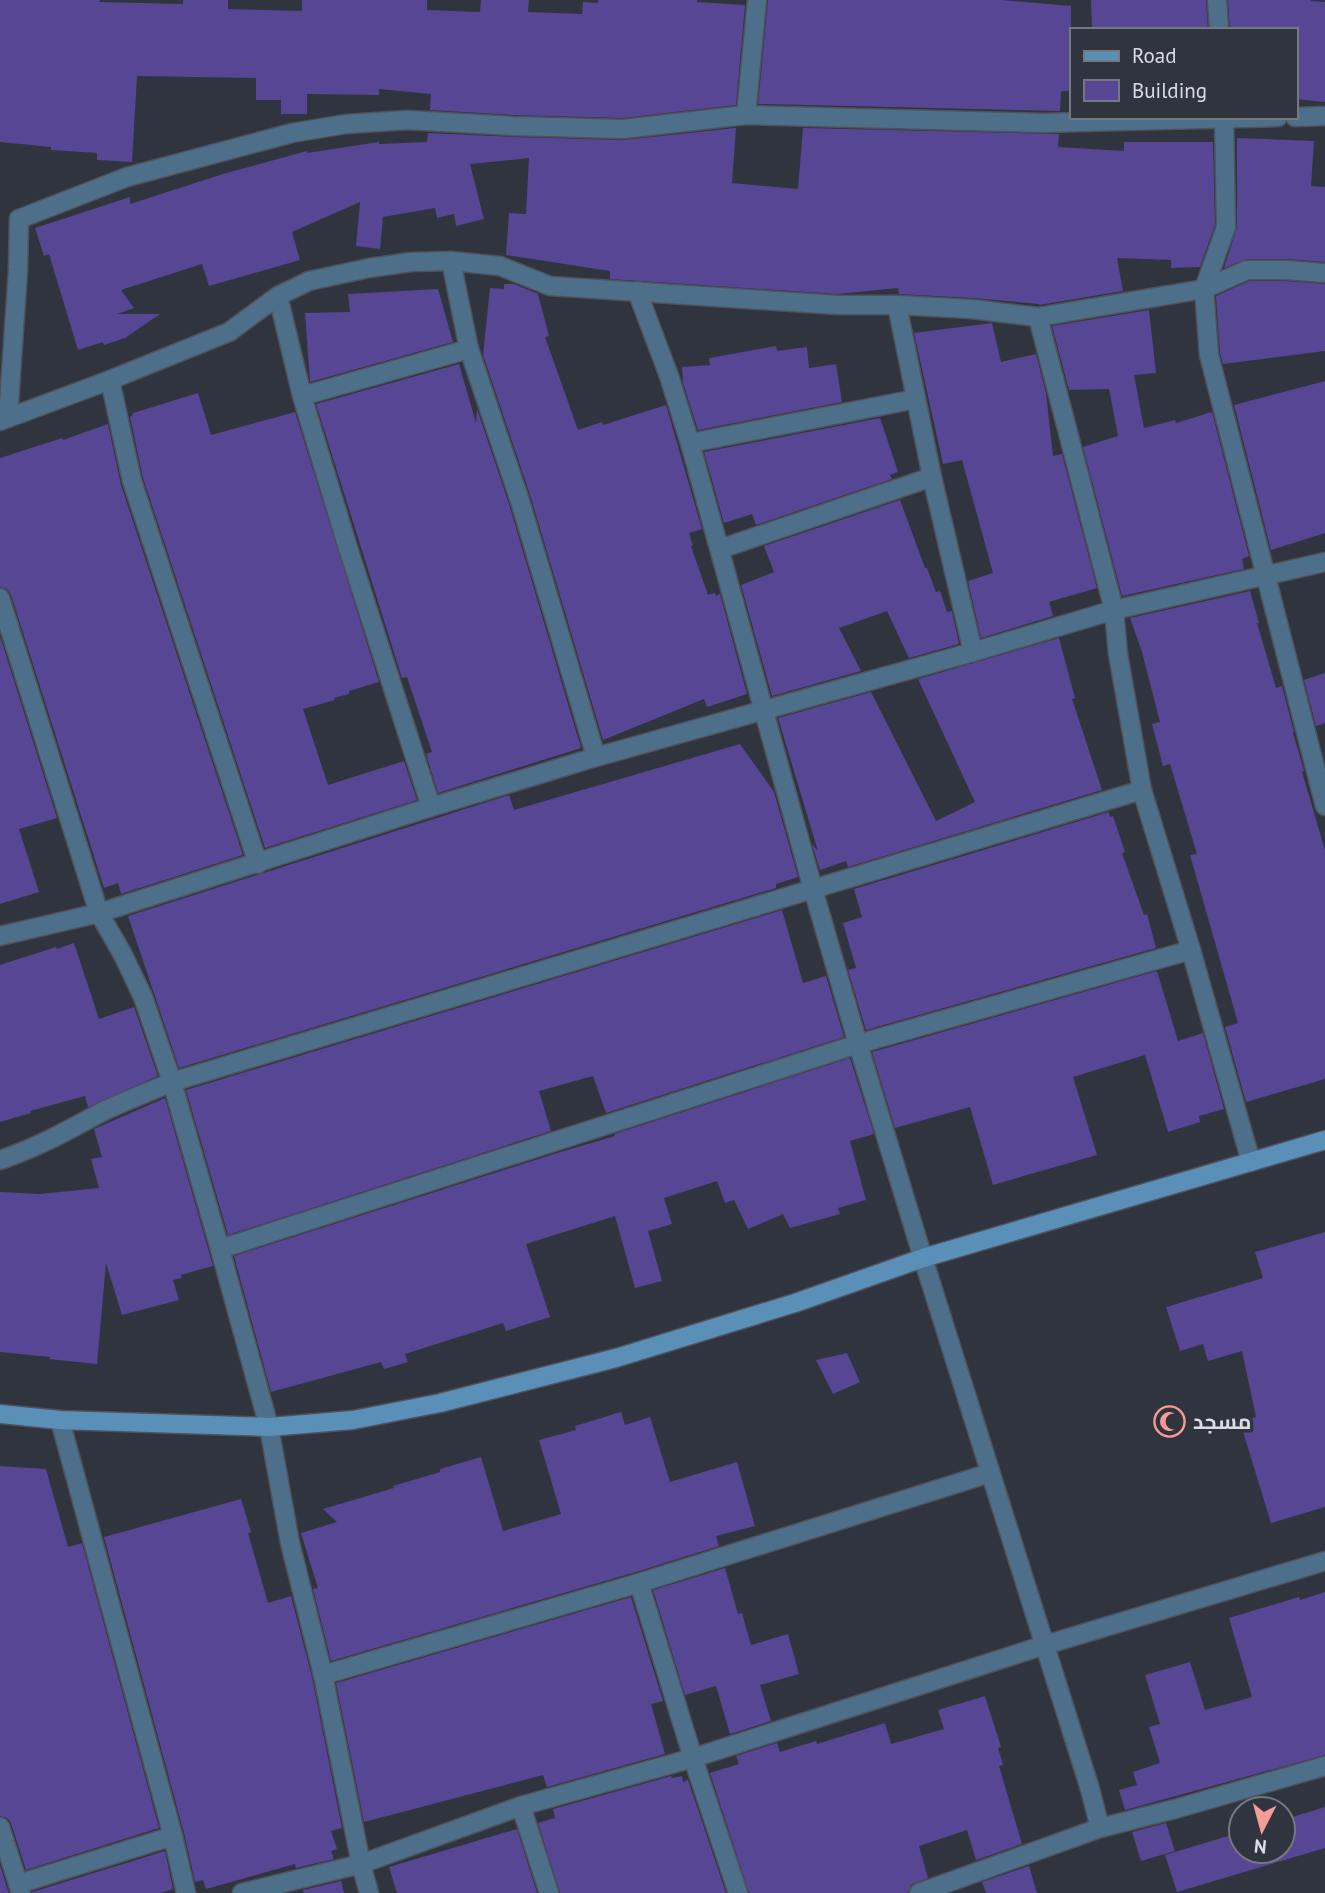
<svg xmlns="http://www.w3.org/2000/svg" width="1325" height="1893" font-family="'PT Sans',Cairo,sans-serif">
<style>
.building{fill:#564694}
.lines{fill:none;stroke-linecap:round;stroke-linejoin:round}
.street-casing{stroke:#4f525c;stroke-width:21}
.secondary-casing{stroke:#4f525c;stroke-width:21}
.street{stroke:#4e6f89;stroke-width:18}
.secondary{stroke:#5a8fb8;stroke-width:18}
.labels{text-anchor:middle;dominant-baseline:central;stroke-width:7;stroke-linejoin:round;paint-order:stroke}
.poi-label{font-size:21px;font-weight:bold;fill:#dadde4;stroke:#30343e;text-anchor:start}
</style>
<rect width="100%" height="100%" fill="#30343e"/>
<g class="building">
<path d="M0 0H100L99 2 183 4V0H228V9L302 11V0H427V10L480 12 481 0H529L528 12 582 14 583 2 598 3V0H697V2L745 5 736 105 623 118 513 115 430 110 431 94 379 89V95L307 94V114H281V100H256V78L137 76 132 162 97 160V153L51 150V147L0 142Z"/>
<path d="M768 0H1001L1071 6V91H1061L1060 111 758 104Z"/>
<path d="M1091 0H1206L1208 30H1092Z"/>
<path d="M1228 0H1311V1L1325 2V102L1295 99V30H1230Z"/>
<path d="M736 128 732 183 798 189 803 128 1059 134 1058 147 1124 151V142H1213L1215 225 1200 267 1171 268V260L1117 258 1123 291 1039 305V304L973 298 899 294 898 288 837 294 610 279V271L506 255 509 213 526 214 529 158 470 164 484 219 456 226 454 214 437 218 435 208 383 217 380 249 356 246 360 202 292 232 300 260 209 286 202 264 121 290 134 308 117 314H160L125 338 104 345 103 342 78 350 49 254 44 256 35 228 130 197V204L223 174 307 151V153L379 142V144L427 142 428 133 513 137 623 140Z"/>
<path d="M1237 138 1314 141 1311 186 1325 187V262L1287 259H1247L1224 268 1237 227Z"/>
<path d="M1249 281H1286L1325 284V351L1223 364 1220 353 1216 296Z"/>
<path d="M504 284H514L538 294 549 336 545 337 578 430 602 422 603 425 666 405 702 529 689 533 693 546H691L708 595 715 593 716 596 720 594 747 694 707 707 704 699 603 740 531 498 483 355 490 288 504 289Z"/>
<path d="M438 289 453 342 310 382 305 313 350 312 348 294Z"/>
<path d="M1149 310 1156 373 1134 375 1144 428 1175 420 1176 423 1212 412 1249 556 1242 559 1244 569 1122 596 1083 447 1118 436 1109 389 1069 390 1052 326Z"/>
<path d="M992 323 1001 362 1036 354 1046 393 1053 456 1062 454 1097 588 1049 602 1053 616 981 638 968 581 993 573 962 460 943 464 914 333Z"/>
<path d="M776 346 777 351 807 347 809 368 836 364 842 402 698 430 683 383 682 367 710 365 709 358Z"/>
<path d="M459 364 476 423 477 409 509 504 581 748 438 793 426 754 432 752 407 677 402 678 316 404Z"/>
<path d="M1325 381V533L1271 550 1234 405Z"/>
<path d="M198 393 211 435 295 412 379 682 349 691V694L334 698 335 700 303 709 328 785 404 761 417 800 265 848 143 478 130 417 133 415V413Z"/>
<path d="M880 418 898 472 890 475 892 479 756 525 752 514 724 523 704 452Z"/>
<path d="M108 424 121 485 243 855 121 894 118 883 104 888 11 595 7 589 0 587V458L62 438 63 440Z"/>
<path d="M900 500 925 568H927L936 592 940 591 947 612 952 611 959 644 909 658 887 611 839 628 861 671 772 696 741 585 774 572 764 546Z"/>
<path d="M1250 591 1259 623H1257L1276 688 1282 686 1294 732 1293 733 1304 771 1302 772 1325 850V1079L1246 1102 1225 1027 1238 1023 1190 855 1197 854 1170 764 1163 766 1152 724 1160 722 1142 652 1130 618Z"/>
<path d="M0 636 57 818 19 829 39 892 0 904Z"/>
<path d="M1059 638 1075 698 1072 699 1102 790 848 867 846 861 820 870 812 844 818 851 778 718 871 692 936 821 975 802 918 679Z"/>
<path d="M1325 673V723L1316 726 1304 680Z"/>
<path d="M740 744 774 792 798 877 776 884V888L179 1068 128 916 509 795 514 810Z"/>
<path d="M1109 812 1110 817 1113 816 1125 852 1122 853 1144 915 1147 914 1156 948 866 1030 848 970 856 968 843 923 862 917 854 889Z"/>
<path d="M782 910 803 983 826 976 844 1037 606 1113 593 1076 539 1091 551 1131 228 1235 186 1090Z"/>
<path d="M74 943 99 1019 134 1007 158 1076 88 1107 85 1096 30 1111 31 1113 0 1122V965L56 947 57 949Z"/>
<path d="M1157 971 1178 1041 1203 1033 1224 1109 1199 1116 1200 1122 1168 1132 1145 1055 1073 1077 1097 1155 993 1185 970 1107 895 1128 872 1052Z"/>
<path d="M850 1058 874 1134 850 1141 866 1200 838 1208 840 1214 790 1228 783 1214 748 1229 734 1200 725 1203 717 1181 664 1198 672 1224 648 1231 662 1281 635 1288 615 1216 526 1244 550 1317 506 1331 503 1323 405 1354 408 1362 384 1369 381 1362 271 1392 234 1256 557 1153 615 1136 614 1134Z"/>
<path d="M165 1098 213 1266 181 1275 182 1278 173 1280 179 1300 122 1315 106 1263 97 1364 49 1359 50 1357 0 1352V1192L40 1194 99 1188 91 1159 102 1157 94 1129Z"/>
<path d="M1325 1232V1507L1271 1523 1240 1422 1256 1417 1242 1351 1208 1361 1203 1344 1180 1351 1166 1307 1263 1278 1255 1252Z"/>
<path d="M847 1353 860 1382 833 1394 816 1360Z"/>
<path d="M621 1412 625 1425 650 1417 670 1482 737 1462 755 1526 716 1536 719 1546 636 1572 331 1661 313 1589 318 1588 301 1533 337 1522 323 1509 394 1488 393 1486 440 1472V1469L481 1457 503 1531 561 1514 539 1440 576 1430 575 1426Z"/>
<path d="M0 1466 46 1469 68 1547 82 1543 159 1828 26 1870 11 1823 7 1818 0 1816Z"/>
<path d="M241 1499 251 1532 248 1533 268 1603 291 1596 312 1677 342 1828 331 1831 337 1849 331 1851 334 1859 296 1868 295 1864 206 1889 203 1880 195 1882 184 1833 104 1537Z"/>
<path d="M725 1568 738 1614 742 1613 751 1645 788 1634 799 1674 760 1685 771 1721 730 1734 716 1686 685 1695 653 1590Z"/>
<path d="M1325 1592V1755L1125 1810 1119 1790 1137 1785 1133 1772 1160 1763 1149 1727 1160 1724 1145 1675 1190 1662 1205 1710 1252 1697 1229 1618 1299 1597 1300 1600Z"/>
<path d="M631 1597 663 1701 651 1704 665 1754 547 1787 543 1775 364 1822 336 1683Z"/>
<path d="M985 1696 1001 1747 998 1748 1003 1765 999 1766 1022 1844 976 1860 967 1830 919 1846 928 1878 911 1885 908 1893H749L710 1773 739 1764 736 1756 777 1743 780 1752 816 1741 817 1744 885 1723 891 1744 944 1729 938 1710Z"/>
<path d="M671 1776 672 1778 682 1776 683 1782 688 1780 726 1893H560L538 1823 555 1818 553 1809Z"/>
<path d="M1325 1807V1848L1177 1892 1165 1855 1241 1832V1851H1283V1820Z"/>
<path d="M1166 1823 1175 1851 1141 1861 1132 1832Z"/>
<path d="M517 1829 537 1893H397L389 1867Z"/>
<path d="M165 1851 173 1889 161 1893H32V1892Z"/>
<path d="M0 1865 7 1888 9 1893H0Z"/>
<path d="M1029 1866 1037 1893H986L982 1882Z"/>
<path d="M341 1881 344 1893H304L303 1890Z"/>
</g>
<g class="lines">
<defs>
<g id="street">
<path d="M1217 0 1219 30"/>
<path d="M746 115 757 0"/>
<path d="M1224 117 1226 227 1204 289 1209 355 1325 806"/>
<path d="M1295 117 1325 116"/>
<path d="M451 261 469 349 520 501 596 757"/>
<path d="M637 291 669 376 690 443 813 889 858 1044 923 1258 1090 1789 1100 1828 919 1893"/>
<path d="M278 296 302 396 348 548 431 807"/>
<path d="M897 305 932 477 973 652"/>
<path d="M1038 317 1114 610 1118 654 1142 790 1191 950 1251 1162"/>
<path d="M110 380 132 481 258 864"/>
<path d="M302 396 469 349"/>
<path d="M8 418 18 270 19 219 127 177 292 133 346 124 407 120 513 126 623 129 746 115 1043 123 1278 117"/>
<path d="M0 421 110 380 229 332 278 296 309 281 369 268 411 262 451 261 500 266 550 286 838 305H897L972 309 1038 317 1204 289 1247 270H1286L1325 273"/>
<path d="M690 443 916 399"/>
<path d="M720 549 932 477"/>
<path d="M0 598 99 913 123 955 143 997 172 1082 220 1249 269 1427 290 1543 323 1675 361 1864 369 1893"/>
<path d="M0 936 99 913 431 807 596 757 973 652 1114 610 1325 562"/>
<path d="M0 1160C36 1148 65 1132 98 1114 121 1102 147 1093 172 1082L1142 790"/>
<path d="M220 1249 858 1044 1191 950"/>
<path d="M60 1420 173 1836 186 1893"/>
<path d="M639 1583 693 1758 738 1893"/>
<path d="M323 1675 639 1583 990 1473"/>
<path d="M521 1806 549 1893"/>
<path d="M0 1827 21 1893"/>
<path d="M1100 1828 1175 1809 1325 1766"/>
<path d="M18 1884 173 1836"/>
<path d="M242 1893 361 1864 521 1806 693 1758 1045 1645 1325 1561"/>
</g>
<path id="secondary" d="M0 1414 60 1420 269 1427 353 1420 440 1403 616 1358 795 1303 923 1258 1325 1140"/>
</defs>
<use href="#street" class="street-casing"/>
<use href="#secondary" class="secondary-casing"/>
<use href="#street" class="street"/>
<use href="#secondary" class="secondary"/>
</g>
<defs>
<symbol id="mosque-ring" viewBox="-11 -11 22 22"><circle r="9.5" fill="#30343e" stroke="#f59c96" stroke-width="1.5"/><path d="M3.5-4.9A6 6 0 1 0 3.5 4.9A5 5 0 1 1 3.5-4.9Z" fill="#f59c96"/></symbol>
</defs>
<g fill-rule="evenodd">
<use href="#mosque-ring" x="1152" y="1404" width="35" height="35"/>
</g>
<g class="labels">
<g class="poi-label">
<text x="1193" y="1421">مسجد</text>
</g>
</g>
<rect x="1070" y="28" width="228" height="91" fill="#30343e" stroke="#747880" stroke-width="2"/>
<rect x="1084" y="51" width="35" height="10" fill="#5a8fb8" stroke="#747880" stroke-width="2"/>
<text x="1132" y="63" font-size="21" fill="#dadde4">Road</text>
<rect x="1084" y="80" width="35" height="21" fill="#564694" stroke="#747880" stroke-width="2"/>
<text x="1132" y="98" font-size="21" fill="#dadde4">Building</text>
<g transform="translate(1262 1830) rotate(186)"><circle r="33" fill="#30343e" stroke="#747880" stroke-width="2"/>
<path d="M0-5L12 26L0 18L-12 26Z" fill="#f59c96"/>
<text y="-10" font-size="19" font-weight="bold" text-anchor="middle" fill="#dadde4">N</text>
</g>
</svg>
